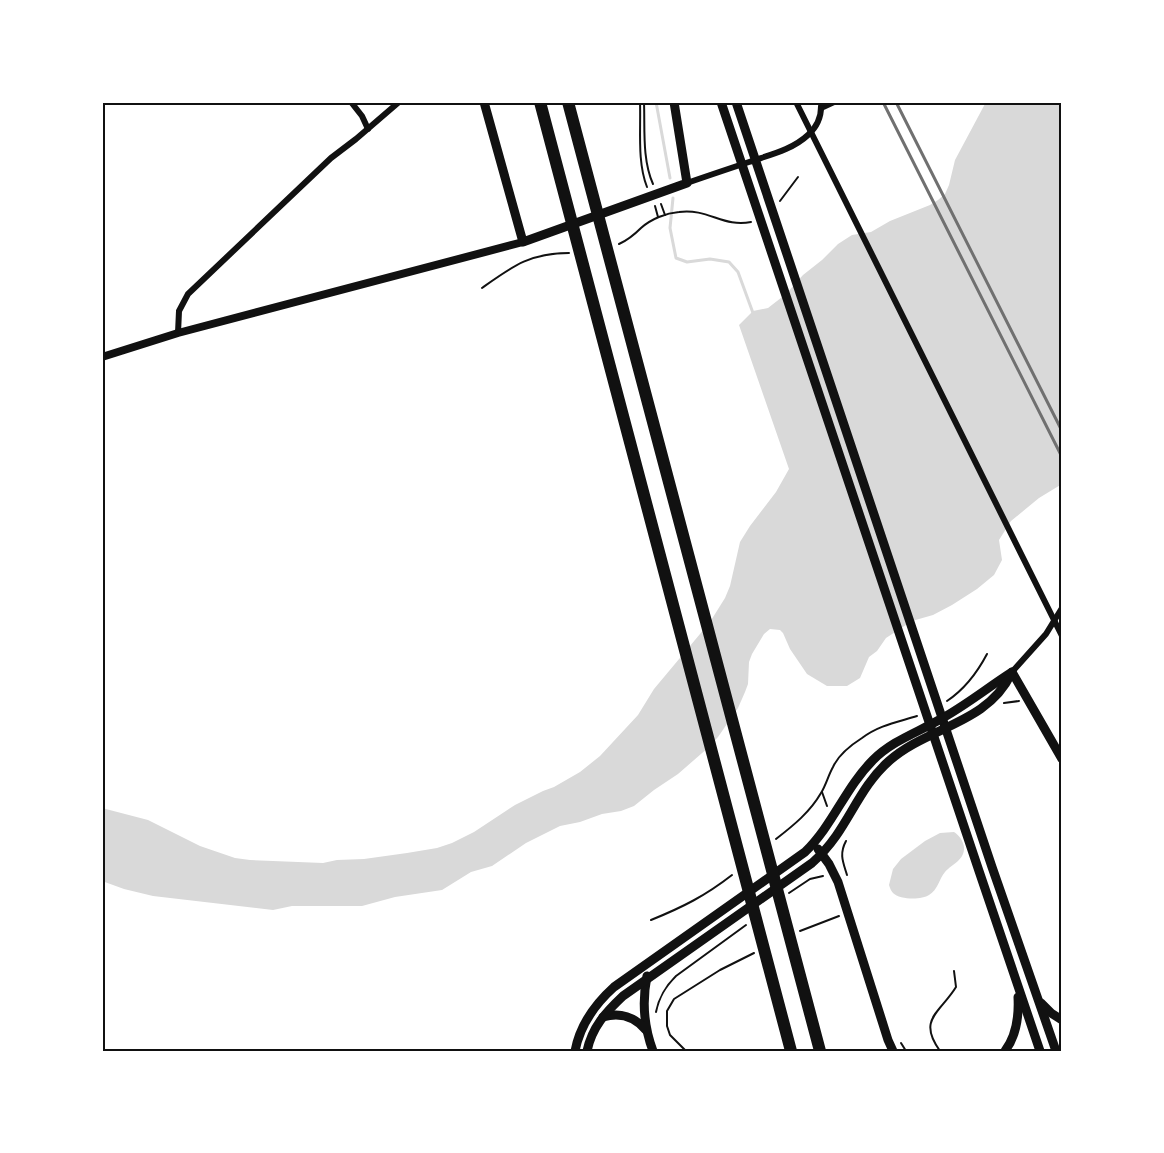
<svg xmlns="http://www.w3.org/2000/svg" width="1164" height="1153" font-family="Roboto,sans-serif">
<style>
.water{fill:#d9d9d9}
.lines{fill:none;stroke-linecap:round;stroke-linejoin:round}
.stream{stroke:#d9d9d9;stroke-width:3}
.path{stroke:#111;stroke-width:2}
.minor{stroke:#111;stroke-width:6}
.tertiary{stroke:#111;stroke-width:8}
.secondary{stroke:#111;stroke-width:9}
.motorway{stroke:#111;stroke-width:12}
.rail{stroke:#707070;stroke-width:3}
.neatline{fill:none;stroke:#111;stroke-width:2}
</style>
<rect width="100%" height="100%" fill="#fff"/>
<g class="water">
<path d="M986 102H1062V484L1039 498 1011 521 999 540 1002 560 994 575 977 589 952 605 933 615 912 621 886 638 877 651 869 657 860 678 847 686H827L807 674 790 649 783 633 780 630 770 629 764 634 752 654 749 662 748 684 745 692 738 708 718 737 709 747 678 774 654 790 634 806 621 811 602 814 580 822 560 826 526 843 492 866 471 872 442 890 395 897 362 906H292L273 910 153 896 124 889 102 881V808L148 820 200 846 235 858 250 860 323 863 337 860 364 859 407 853 437 848 452 843 474 832 515 805 543 791 554 787 580 772 600 756 638 715 654 689 710 622 725 598 730 586 740 542 750 526 776 492 789 469 739 325 753 311 768 308 786 294 803 275 822 260 838 244 852 235 871 232 890 221 930 205 938 200 945 194 949 185 955 160Z"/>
<path d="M954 832C960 836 963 841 964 847 965 860 952 864 945 872 939 879 938 890 929 895 922 900 900 900 893 893 891 891 890 888 889 885L893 869 901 859 925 841 940 833Z"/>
</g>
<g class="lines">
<g class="stream">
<path d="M656 102 670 178"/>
<path d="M673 198 670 228 676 258 687 262 710 259 729 262 738 272 753 313"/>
</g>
<g class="path">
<path d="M640 102C641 129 637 162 647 187"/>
<path d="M644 102C645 129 642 159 653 184"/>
<path d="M780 201 798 177"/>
<path d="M661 204 665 215"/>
<path d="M655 206 658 217"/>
<path d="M619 244C628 240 634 235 641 228 651 219 666 213 679 212 708 208 724 228 751 222"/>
<path d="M482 288C513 266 530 253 569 253"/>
<path d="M947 701C965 689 977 673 987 654"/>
<path d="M1004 703 1019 701"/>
<path d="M822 792 827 806"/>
<path d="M776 839C794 825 810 812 821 793 826 785 828 776 833 767 838 756 851 745 862 738 879 725 898 722 917 716"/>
<path d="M846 841C839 854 843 862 847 875"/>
<path d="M789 893 810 879 823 876"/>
<path d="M651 920C683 907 705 896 732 875"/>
<path d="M800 931 839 916"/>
<path d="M656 1012C659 997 665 987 676 976L746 925"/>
<path d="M901 1043 906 1051"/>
<path d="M686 1051 670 1035 667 1026V1011L674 999 720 970 754 953"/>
<path d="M940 1051C917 1019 940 1013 956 987L954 971"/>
</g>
<g class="minor">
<path d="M351 102 362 116 368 129"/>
<path d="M796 102 1062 636"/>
<path d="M821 108 834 102"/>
<path d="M687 183C707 176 728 169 749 162 769 155 792 150 808 135 817 127 822 115 821 102"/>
<path d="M178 333 179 311 188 294 331 158 356 139 399 102"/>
<path d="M1012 672 1046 634 1062 608"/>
</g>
<path class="tertiary" d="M102 357 178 333 523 242"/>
<g class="secondary">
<path d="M484 102 523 242 687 183 674 102"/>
<path d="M721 102 979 871 1040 1051"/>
<path d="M736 102 992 867 1056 1051"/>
<path d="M1012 672 1062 759"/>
<path d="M818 849 829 864 838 882 888 1040 893 1051"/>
<path d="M647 976C642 1001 644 1027 653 1051"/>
<path d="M1041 1003 1051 1013 1062 1020"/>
<path d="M603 1017C620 1012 635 1017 646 1030"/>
<path d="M575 1051C580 1025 594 1005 614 987L805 852C833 825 845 788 873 760 892 741 916 733 939 720 965 706 987 688 1012 672"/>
<path d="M587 1051C592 1027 606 1012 623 996L812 863C821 855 829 846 836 836 854 810 865 782 889 761 927 727 987 724 1011 674"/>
<path d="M1005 1051C1017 1035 1019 1016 1018 997"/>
</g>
<g class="motorway">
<path d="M540 102 791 1051"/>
<path d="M568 102 820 1051"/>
</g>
<g class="rail">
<path d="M883 102 1062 457"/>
<path d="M896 102 1062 431"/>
</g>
</g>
<rect width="1164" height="1153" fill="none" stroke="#ffffff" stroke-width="207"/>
<rect x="104" y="104" width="956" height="946" class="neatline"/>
</svg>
